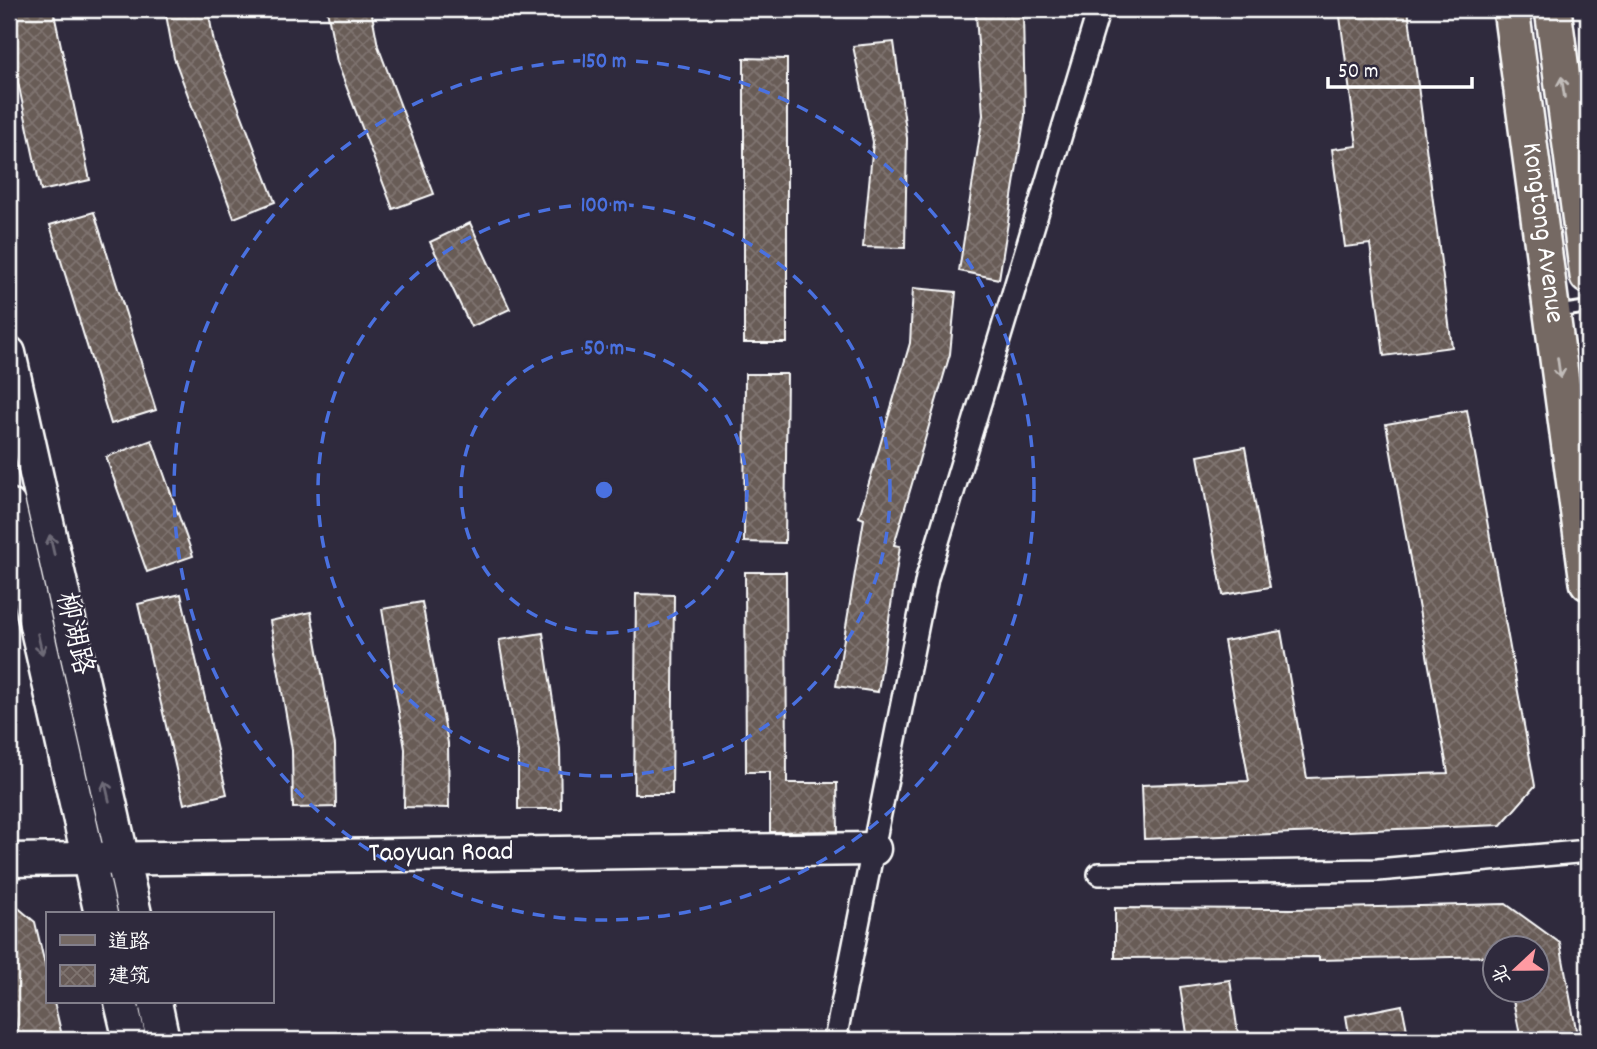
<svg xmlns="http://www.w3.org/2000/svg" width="1597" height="1049" font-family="Dekko,'LXGW WenKai TC',sans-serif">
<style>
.building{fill:url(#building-cross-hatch);stroke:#fff;stroke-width:2}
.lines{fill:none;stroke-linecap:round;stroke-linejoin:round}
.lane-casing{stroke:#fff;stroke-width:16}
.street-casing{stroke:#fff;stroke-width:26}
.secondary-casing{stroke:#fff;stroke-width:37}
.primary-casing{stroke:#fff;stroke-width:40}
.lane{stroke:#2f2a3d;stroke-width:10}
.street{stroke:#2f2a3d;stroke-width:21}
.secondary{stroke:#2f2a3d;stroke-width:32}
.primary{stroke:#756964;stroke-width:35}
.oneway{stroke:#c1bcb9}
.oneway2{stroke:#6d6a77}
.ring{fill:none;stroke:#4a71e0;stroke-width:3.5;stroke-dasharray:12 9}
.labels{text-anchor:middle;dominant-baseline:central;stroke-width:5;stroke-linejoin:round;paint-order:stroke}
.street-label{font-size:28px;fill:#fff;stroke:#2f2a3d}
.centre{fill:#4a71e0;stroke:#2f2a3d;stroke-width:3.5}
.ring-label{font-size:21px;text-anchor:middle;font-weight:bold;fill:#4a71e0;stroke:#2f2a3d;stroke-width:5;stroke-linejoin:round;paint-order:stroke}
</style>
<defs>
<pattern id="building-cross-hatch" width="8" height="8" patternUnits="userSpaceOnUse" patternTransform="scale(1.75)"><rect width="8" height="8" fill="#685b57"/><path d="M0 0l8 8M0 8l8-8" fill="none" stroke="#7f7470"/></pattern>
</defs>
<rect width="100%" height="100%" fill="#2f2a3d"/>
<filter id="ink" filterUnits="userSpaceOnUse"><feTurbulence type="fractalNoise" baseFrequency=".0143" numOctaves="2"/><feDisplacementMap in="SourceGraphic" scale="14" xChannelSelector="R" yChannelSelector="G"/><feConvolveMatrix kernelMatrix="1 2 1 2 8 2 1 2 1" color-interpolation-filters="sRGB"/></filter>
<g filter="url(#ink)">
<g class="building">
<path d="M9 9H53L90 180 41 191 9 40Z"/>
<path d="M165 9H208L214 43 275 202 234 218 174 58Z"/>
<path d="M327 9H371L378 46 434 194 393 209 337 62Z"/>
<path d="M1339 9H1408L1452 347 1384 356 1370 244 1345 247 1332 149 1357 146Z"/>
<path d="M1023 14 1025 115 999 279 959 271 983 115 976 15Z"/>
<path d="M894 42 907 138 905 248 863 247 873 142 853 46Z"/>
<path d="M744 58 787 59V343H744Z"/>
<path d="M94 212 156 410 111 424 50 225Z"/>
<path d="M470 223 510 309 471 327 430 242Z"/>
<path d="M913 288 956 292 950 354 894 545 900 546 878 692 836 686 864 519 859 517 910 343Z"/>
<path d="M745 374H787L785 543 744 542Z"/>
<path d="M1467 410 1535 786 1501 825 1144 839 1142 785 1249 781 1224 641 1281 631 1307 778 1448 773 1386 424Z"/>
<path d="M152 440 193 556 147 572 106 457Z"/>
<path d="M1245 447 1270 587 1223 595 1198 456Z"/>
<path d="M745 572H786L787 783H837L838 831 770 832V772H746Z"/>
<path d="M181 594 227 794 184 804 138 604Z"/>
<path d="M636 594 674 595 672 794H634Z"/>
<path d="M422 602 448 743 449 808 404 807 405 749 382 609Z"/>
<path d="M311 612 335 745 336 807 293 808 292 750 270 621Z"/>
<path d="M543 633 560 749 561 809H518V752L499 640Z"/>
<path d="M9 900 35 922 47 973V1002H54L63 1040H20L9 994Z"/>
<path d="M1506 904 1560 943 1578 1040H1521L1511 990H1537V948H1495V956L1319 960V957L1115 958V908L1292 909Z"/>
<path d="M1230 980 1239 1040H1188L1180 987Z"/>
<path d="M1402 1005 1409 1040H1350L1346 1016Z"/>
</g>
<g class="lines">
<defs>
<path id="lane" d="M1555 312 1588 307"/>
<g id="street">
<path d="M1099 874 1378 870 1588 851"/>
<path d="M835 1040 927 578 1099 9"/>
</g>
<g id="secondary">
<path d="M9 353 135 914"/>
<path d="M9 505 101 914"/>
<path id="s1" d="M9 860 874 849"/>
<path d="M121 1002 130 1040"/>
<path d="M155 1002 163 1040"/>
</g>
<g id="primary">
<path id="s2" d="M1511 9 1588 582"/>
<path d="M1553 9 1588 276"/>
</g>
</defs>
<use href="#lane" class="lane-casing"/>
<use href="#street" class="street-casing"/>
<use href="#secondary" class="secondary-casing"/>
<use href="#primary" class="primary-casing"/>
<use href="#lane" class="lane"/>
<use href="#street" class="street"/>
<use href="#secondary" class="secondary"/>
<use href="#primary" class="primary"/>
</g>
<defs><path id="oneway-shaft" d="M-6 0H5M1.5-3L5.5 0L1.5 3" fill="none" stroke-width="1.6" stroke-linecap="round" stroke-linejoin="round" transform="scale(1.75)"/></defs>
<g class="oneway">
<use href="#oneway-shaft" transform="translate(1563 87) rotate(-98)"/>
<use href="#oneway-shaft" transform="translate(1559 368) rotate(82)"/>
</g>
<g class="oneway2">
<use href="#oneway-shaft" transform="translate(52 545) rotate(-103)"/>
<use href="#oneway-shaft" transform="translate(40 644) rotate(77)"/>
<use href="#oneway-shaft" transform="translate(107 791) rotate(-103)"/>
</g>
</g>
<g class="ring">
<circle cx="604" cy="490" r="143"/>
<circle cx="604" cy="490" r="286"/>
<circle cx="604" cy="490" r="430"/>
</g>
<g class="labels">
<g class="street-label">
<text stroke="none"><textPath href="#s2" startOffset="226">Kongtong Avenue</textPath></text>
<text transform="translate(72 634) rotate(77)">柳湖路</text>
<text stroke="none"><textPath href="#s1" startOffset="432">Taoyuan Road</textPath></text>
</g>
</g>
<circle cx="604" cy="490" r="10" class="centre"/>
<g class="ring-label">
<text x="604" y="67">150 m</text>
<text x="604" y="211">100 m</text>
<text x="604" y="354">50 m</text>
</g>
<rect width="1597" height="1049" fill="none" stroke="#2f2a3d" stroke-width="35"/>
<rect x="18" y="18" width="1562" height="1014" fill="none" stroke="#fff" stroke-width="2.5" filter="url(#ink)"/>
<rect x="46" y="912" width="228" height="91" fill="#2f2a3d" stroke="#827f8b" stroke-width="2"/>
<rect x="60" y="935" width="35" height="10" fill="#756964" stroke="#827f8b" stroke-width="2"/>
<text x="108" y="948" font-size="21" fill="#ffffff">道路</text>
<rect x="60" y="965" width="35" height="21" fill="url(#building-cross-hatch)" stroke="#827f8b" stroke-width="2"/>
<text x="108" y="982" font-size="21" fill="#ffffff">建筑</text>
<g transform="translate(1516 969) rotate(248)"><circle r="33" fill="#2f2a3d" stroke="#827f8b" stroke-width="2"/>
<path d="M0-5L12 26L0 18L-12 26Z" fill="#ff9aa2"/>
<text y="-10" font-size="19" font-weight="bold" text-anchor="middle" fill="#ffffff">北</text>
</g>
<path d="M1328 77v10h144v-10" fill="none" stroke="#ffffff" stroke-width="3.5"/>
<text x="1338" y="77" font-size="21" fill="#ffffff" stroke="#2f2a3d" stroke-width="5" paint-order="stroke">50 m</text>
</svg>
